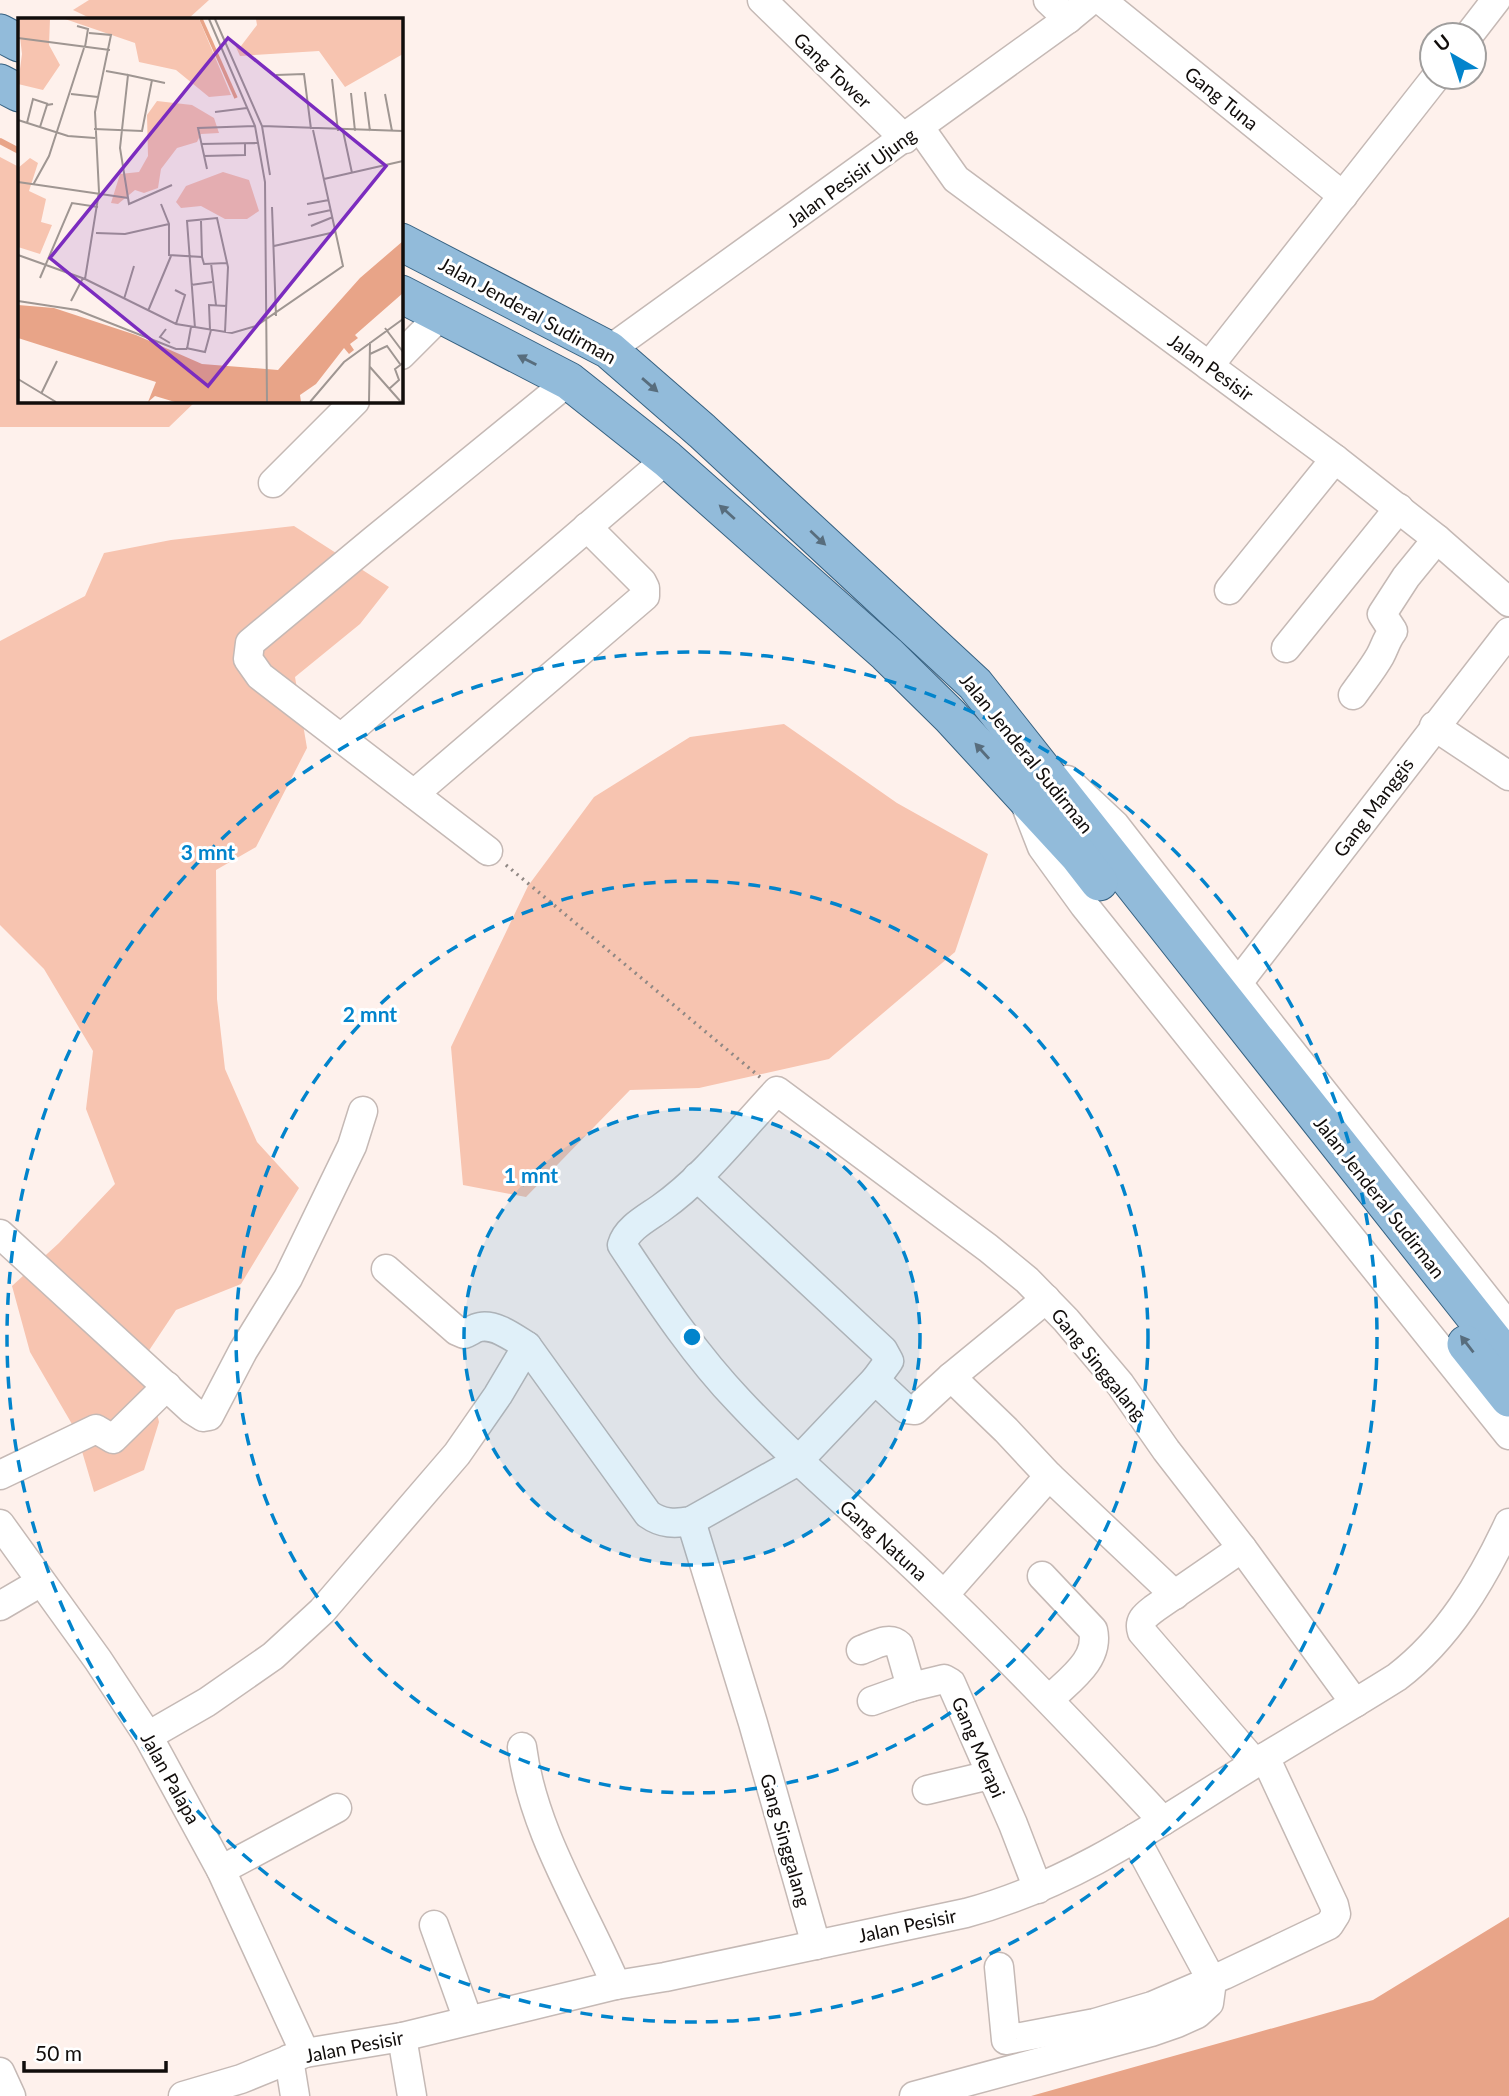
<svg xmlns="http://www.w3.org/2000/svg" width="1509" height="2096" font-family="Lato,sans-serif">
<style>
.green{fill:#f7c4b0}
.water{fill:#e8a488}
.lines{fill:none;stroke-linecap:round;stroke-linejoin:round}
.stream{stroke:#e8a488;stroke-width:6}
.minor-casing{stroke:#c5b9b5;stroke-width:31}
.major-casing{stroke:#366181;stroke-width:39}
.path{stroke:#908884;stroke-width:3.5;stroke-dasharray:2 5;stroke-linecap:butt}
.minor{stroke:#fff;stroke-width:28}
.major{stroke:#92bbda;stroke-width:37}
.oneway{fill:#586d7d}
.ring{fill:none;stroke:#0284cc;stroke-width:3.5;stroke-dasharray:12 9}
.labels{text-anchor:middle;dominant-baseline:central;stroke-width:6;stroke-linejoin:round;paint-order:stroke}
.street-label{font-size:19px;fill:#110d0b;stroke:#fff}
.inset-river{fill:none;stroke:#e8a488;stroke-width:3.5}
.inset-road{fill:none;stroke:#9f9692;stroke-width:2}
.view{fill:#7b2cbf;fill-opacity:0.15;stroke:#7b2cbf;stroke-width:3.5}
.inset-edge{fill:none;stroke:#110d0b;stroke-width:3.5}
.centre{fill:#0284cc;stroke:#fff;stroke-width:3.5}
.ring-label{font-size:21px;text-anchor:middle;font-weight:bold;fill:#0284cc;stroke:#fff;stroke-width:6;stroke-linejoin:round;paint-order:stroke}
</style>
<rect width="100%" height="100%" fill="#fef1ec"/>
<g class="green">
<path d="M89 0H209L188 19H92L73 10Z"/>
<path d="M0 157 19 167V401H196L169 427H0Z"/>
<path d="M294 526 389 587 360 624 295 677 307 748 256 847 216 870 217 999 225 1069 257 1142 299 1188 241 1284 176 1310 144 1358 159 1422 144 1470 94 1492 76 1431 30 1352 12 1286 59 1243 115 1184 86 1109 93 1051 44 969 0 925V641L85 596 104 553 171 540Z"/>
<path d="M784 724 897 803 988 854 955 952 829 1059 699 1088 630 1090 526 1197 463 1185 451 1047 528 886 594 797 690 737Z"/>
</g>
<path class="water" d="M1509 1917V2096H1031L1373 2000Z"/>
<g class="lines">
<path class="stream" d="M0 141 19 151"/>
<defs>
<g id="minor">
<path d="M762 0 905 139"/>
<path d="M1048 0 1068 19"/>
<path d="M1101 0 1343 196"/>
<path d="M1469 35 1496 0"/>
<path d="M920 128 956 179 1335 459 1437 539 1509 602"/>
<path d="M609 350 1068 19 1091 0"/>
<path d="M401 355 441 315"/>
<path d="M1209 366 1436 77"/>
<path d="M273 483 355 401"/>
<path d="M1229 590 1335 459"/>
<path d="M1286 648 1399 508"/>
<path d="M1353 695C1362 682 1372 670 1380 656 1385 647 1386 640 1393 631L1382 614 1406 577 1437 539"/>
<path d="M1434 726 1509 776"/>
<path d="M341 738 667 459"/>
<path d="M1067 780 1115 825 1272 1027 1509 1327"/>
<path d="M414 794 645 596V588L642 582 587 527"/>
<path d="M1026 806 1042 847 1084 905 1509 1435"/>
<path d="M488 851 260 676 248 659 250 643 374 540 569 381"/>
<path d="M1238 983 1509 632"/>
<path d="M697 1177 883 1350 889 1361 875 1380"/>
<path d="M0 1234 192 1410 203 1417 209 1416 243 1351 288 1278 352 1146 363 1111"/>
<path d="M386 1269 457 1331 464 1334C470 1332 474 1328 480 1327 496 1324 514 1338 527 1346L648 1514C662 1524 675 1524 691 1521L798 1461 875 1380 906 1409 915 1410 951 1377 1046 1299"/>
<path d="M951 1377 1006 1430 1049 1476 1175 1595"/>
<path d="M0 1475 96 1429 113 1439 167 1386"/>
<path d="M691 1521 753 1723 816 1945"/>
<path d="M0 1524 98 1660 148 1736 221 1870 305 2053"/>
<path d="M1242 1548 1155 1608C1146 1615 1138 1620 1142 1632L1255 1763"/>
<path d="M1042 1576 1093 1630C1100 1660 1069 1680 1050 1699"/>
<path d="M944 1595 1049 1476"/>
<path d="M0 1606 41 1582"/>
<path d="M861 1650C873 1646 889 1635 899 1645L911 1687"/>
<path d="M872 1701 911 1687 944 1679 951 1683 1013 1824 1038 1889"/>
<path d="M148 1736 207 1702 273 1656 322 1611 457 1454 498 1395 527 1346"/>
<path d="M522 1747C533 1832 583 1908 616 1985"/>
<path d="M927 1790 990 1775"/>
<path d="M1163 1821C1086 1738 1009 1657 927 1579 865 1519 798 1464 739 1401 694 1354 658 1299 622 1245 627 1228 647 1218 661 1208 705 1177 740 1130 777 1091L988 1248 1027 1280 1066 1320 1120 1384 1166 1450 1242 1548 1355 1703"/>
<path d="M221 1870 337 1808"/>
<path d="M434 1925 468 2020"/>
<path d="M999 1967 1006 2040 1095 2023 1152 2006 1224 1975 1329 1925 1336 1914 1334 1905 1265 1757"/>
<path d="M402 2037 412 2096"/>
<path d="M289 2059 295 2096"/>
<path d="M0 2072 11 2096"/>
<path d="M183 2096 241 2079 305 2053 402 2037 616 1985 665 1977 966 1913C1064 1887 1148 1831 1233 1777 1287 1743 1343 1711 1397 1677 1448 1638 1482 1581 1509 1523"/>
<path d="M914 2096 1151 2032 1177 2023 1197 2014 1209 2003 1212 1981 1135 1838"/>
</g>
<g id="major">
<path d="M0 33 19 43"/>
<path d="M0 83 19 93"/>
<path d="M401 242 609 350 702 431 975 684 1509 1360"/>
<path d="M401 294 569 381 667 459 887 654 950 716 1078 855 1099 882"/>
<path d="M1466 1344 1509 1398"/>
</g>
</defs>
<use href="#minor" class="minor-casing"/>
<use href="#major" class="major-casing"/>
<path class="path" d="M506 865 761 1078"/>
<use href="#minor" class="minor"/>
<use href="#major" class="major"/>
</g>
<defs><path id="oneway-solid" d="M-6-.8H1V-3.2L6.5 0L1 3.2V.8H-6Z" transform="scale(1.75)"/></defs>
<g class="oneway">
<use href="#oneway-solid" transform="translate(527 360) rotate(-153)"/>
<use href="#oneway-solid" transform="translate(650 385) rotate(41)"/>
<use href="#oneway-solid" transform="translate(727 512) rotate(-138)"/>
<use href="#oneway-solid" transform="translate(818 538) rotate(43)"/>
<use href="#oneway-solid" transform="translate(982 751) rotate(-132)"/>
<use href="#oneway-solid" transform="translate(1467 1344) rotate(-128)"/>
</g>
<circle cx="692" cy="1337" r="228" fill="#0284cc" fill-opacity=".12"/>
<g class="ring">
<circle cx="692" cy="1337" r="228"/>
<circle cx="692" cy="1337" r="456"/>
<circle cx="692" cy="1337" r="685"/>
</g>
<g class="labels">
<g class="street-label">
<text transform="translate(833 70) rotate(44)">Gang Tower</text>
<text transform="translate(1222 98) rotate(39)">Gang Tuna</text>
<text transform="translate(851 177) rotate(-36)">Jalan Pesisir Ujung</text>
<text transform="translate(528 310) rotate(29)">Jalan Jenderal Sudirman</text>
<text transform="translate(1211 367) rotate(36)">Jalan Pesisir</text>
<text transform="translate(1027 753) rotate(51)">Jalan Jenderal Sudirman</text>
<text transform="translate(1373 807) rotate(-53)">Gang Manggis</text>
<text transform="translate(1380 1197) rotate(52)">Jalan Jenderal Sudirman</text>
<text transform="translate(1099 1364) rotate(51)">Gang Singgalang</text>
<text transform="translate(884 1540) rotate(42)">Gang Natuna</text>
<text transform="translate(979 1747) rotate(67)">Gang Merapi</text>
<text transform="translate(171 1778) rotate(61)">Jalan Palapa</text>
<text transform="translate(786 1840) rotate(74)">Gang Singgalang</text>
<text transform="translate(907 1925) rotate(-12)">Jalan Pesisir</text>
<text transform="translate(354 2046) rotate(-11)">Jalan Pesisir</text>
</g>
</g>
<g transform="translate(18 18)">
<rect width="385" height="385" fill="#fef1ec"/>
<path d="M0 1H32L31 27 42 47 25 72 0 66 4 36ZM47 1H181L213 77 191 79 158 52 121 44 117 25ZM238 1H385V36L327 69 301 33 222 38 217 27 223 28 239 7ZM139 83 174 87 196 100 201 115 183 116 179 124 159 130 143 151 140 170 126 175 117 172 100 186 93 185 102 156 121 154 130 138 129 97ZM12 140 20 145 11 173 28 181 23 204 34 207 22 236 0 229V150ZM205 154 231 162 241 193 229 201H207L183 188 163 190 158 184 168 168Z" fill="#f7c4b0"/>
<path d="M385 223V275L337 317 340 320 332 326 336 332 331 336 326 330 298 366 282 377 283 384H157L137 378 130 384 138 364 0 320V287L36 290 118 317 184 346 260 352 342 260Z" fill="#e8a488"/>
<path class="inset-river" d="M183 1 218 80"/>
<path class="inset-road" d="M191 1 237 108 247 164 249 384M197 1 244 108 252 157M59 8 70 11 67 29M0 20 92 32M88 53 110 57M258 57 286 56 293 111M314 61 320 113M147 65 110 57 102 130 111 186 154 167M347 74 352 113M333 75 337 113M53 76 80 79M367 76 374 113M197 94 229 90M0 102 50 118 77 120M9 105 15 81 30 86M244 108 385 113M22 109 29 87 35 86M76 111 124 113 134 62M325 113 334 155M183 126 241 125M186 138 227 137V125M189 151 180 110 237 108M306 161 385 143M0 164 110 180M15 167 31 138 66 30M143 186 151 206V237L184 239 186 246 209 245M289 186 311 182M254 189 258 298M290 197 313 192M183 203 184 239M293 208 315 199M78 215 107 216 151 206M256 228 317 214M0 237 67 261 158 306 214 315 238 308 325 248 295 112M193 245 198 287M22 260 54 185 80 189M67 261 81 174 77 94 93 17 71 15M173 267 194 264M157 272 167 277 158 306M106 281 116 248M0 283 59 292 158 331H169M53 283 65 260M130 293 153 238M177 310 169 203 199 200 210 249 207 314M367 310 385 334M148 311 142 319 152 325M192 312 191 287 209 288M168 330 187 334 193 312M169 331 173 309M352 336 369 328 382 346M352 349 383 384M0 361 38 384M371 371 381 362 377 351 385 345M23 376 39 343M292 384 326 344 385 301M351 384 352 324"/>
<path class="view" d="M210 20 368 148 190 368 32 240Z"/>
<rect width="385" height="385" class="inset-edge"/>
</g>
<circle cx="692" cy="1337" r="10" class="centre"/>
<g class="ring-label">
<text x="208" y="860">3 mnt</text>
<text x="370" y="1022">2 mnt</text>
<text x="531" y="1183">1 mnt</text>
</g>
<g transform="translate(1453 56) rotate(321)"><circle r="33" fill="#ffffff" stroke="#a09e9d" stroke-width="2"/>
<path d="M0-5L12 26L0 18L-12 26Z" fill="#0284cc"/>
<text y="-10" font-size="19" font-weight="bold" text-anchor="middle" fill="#110d0b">U</text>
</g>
<path d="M24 2061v10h142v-10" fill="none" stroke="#110d0b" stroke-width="3.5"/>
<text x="35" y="2061" font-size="21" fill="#110d0b" stroke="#ffffff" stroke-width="5" paint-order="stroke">50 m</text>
</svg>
